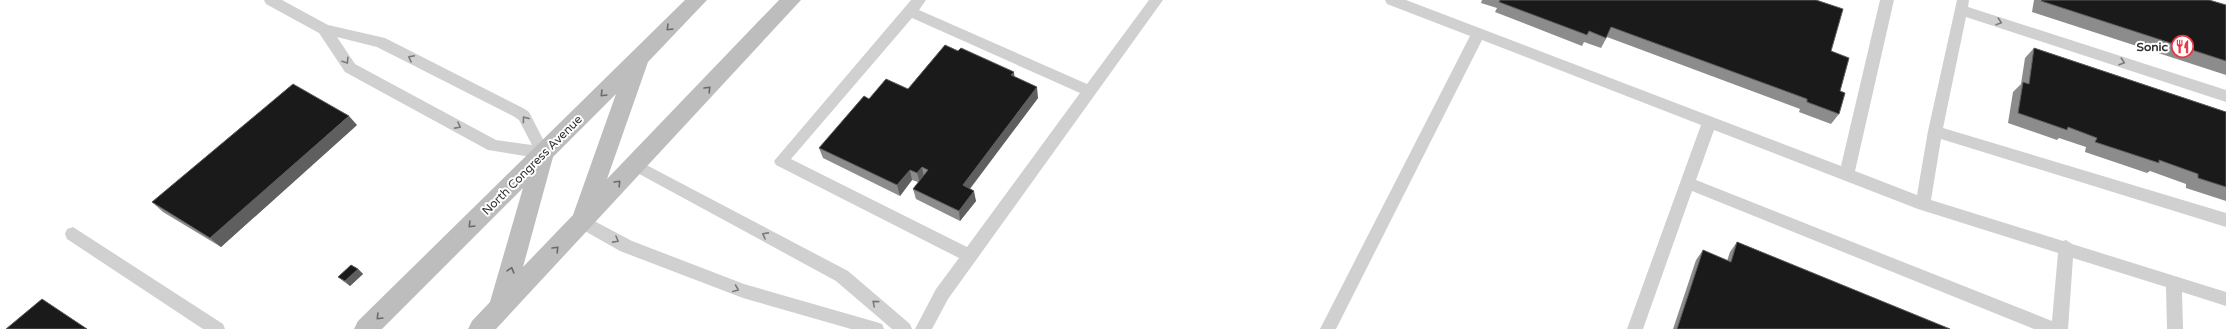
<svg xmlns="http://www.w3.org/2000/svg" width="2226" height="329" font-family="'Varela Round',sans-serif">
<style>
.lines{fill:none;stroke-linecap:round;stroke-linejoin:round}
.service{fill:#d0d0d0;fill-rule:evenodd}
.secondary{fill:#bdbdbd;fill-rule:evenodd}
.wall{fill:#8c8c8c}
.shaded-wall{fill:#5f5f5f}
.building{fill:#1a1a1a;stroke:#5f5f5f}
.oneway{stroke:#7a7a7a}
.oneway2{stroke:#6a6a6a}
.labels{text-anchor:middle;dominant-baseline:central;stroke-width:4;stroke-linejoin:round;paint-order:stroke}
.poi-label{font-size:12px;font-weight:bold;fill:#333;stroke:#fff;text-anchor:end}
.street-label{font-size:12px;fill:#333;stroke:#fff}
</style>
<rect width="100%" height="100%" fill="#fff"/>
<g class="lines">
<g class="service">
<path d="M264 0H282L328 25 385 38 523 108 529 112 550 153 548 157 543 159 488 150 345 72 319 33 266 4ZM337 37 377 47 513 116 519 120 532 145 496 140 355 64Z"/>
<path d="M911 0H926L919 10 1087 84 1149 0H1163L948 299 932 329H915L936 289 959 258 776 165 774 161ZM912 18 1080 93 967 247 791 159Z"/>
<path d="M1385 0H1406L1841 166 1880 0H1894L1855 171 1917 195 1928 131 1957 0H1969L1968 7 2226 90V102L1966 17 1943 128 2226 213V227L1941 139 1931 200 2063 241 2066 240 2072 244 2226 292V306L2182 292 2183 329H2167L2166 287 2073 258 2068 329H2034L1692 191 1643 329H1627L1701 125 1482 40 1336 329H1320L1470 36 1387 4ZM1714 130 1918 209 2058 253 2052 321 1696 180Z"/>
<path d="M635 159 848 271 910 324 912 329H892L836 281 630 169 627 165 630 161Z"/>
<path d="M581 214 632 241 744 284 876 322 882 324 884 329H851L743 298 620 251 576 226 573 221 576 216Z"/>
<path d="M73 227 223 324 225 329H203L67 239 65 234 67 229Z"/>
</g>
<path class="secondary" d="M685 0H707L648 62 607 179 779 0H801L496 329H468L472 321 490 302 523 188 382 329H354L358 321ZM616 94 573 215 523 267 553 157Z"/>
</g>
<g class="wall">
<path d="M1482 0H1816L1831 51 1840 91 1839 114 1831 124 1799 112 1800 109 1607 37 1601 48 1584 42 1582 46 1495 12 1497 8 1481 3Z"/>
<path d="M2034 0H2209L2226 5V75L2032 12Z"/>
<path d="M2034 48 2226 112V201L2186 188V184L2150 171 2147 173 2085 152 2086 147 2059 138 2057 140 2008 123 2013 92 2021 84 2025 58Z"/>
<path d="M1015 77 1038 98 970 189 976 201 960 221 916 199 913 189 918 182 912 180 900 196 823 158 819 148 869 99 908 89Z"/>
<path d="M357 125 221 247 163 212 152 202Z"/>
<path d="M1737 242 1950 329H1673L1696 260 1703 250 1727 261 1730 252Z"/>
<path d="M358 269 363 274 350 286 343 281 338 277Z"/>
</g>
<g class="shaded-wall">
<path d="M1014 72 1015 82 1011 75Z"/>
<path d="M1037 87 1038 98 965 195 963 185Z"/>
<path d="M349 116 357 125 221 247 210 238Z"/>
<path d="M922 167 924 177 920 183 917 173Z"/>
<path d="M910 170 912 180 900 196 897 185Z"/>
<path d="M974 191 976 201 960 221 959 211Z"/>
<path d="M358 269 363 274 350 286 345 281Z"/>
</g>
<g class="building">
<path d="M1500 0H1816L1843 9 1831 51 1849 58 1840 91 1845 93 1839 114 1807 102V99L1611 27 1606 38 1589 31 1587 35 1499 2Z"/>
<path d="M2042 0H2209L2226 5V61L2041 1Z"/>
<path d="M945 45 958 51 961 48 1014 72 1011 75 1037 87 963 185 974 191 959 211 913 189 928 170 922 167 917 173 910 170 897 185 819 148 864 96 869 99 886 79 908 89Z"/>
<path d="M2034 48 2226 112V187L2198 178V174L2159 160V163L2095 142 2097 138 2068 127 2067 130 2018 113 2023 82 2029 84Z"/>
<path d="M293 84 349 116 210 238 152 202Z"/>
<path d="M1737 242 1950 329H1677L1703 250 1731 262Z"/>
<path d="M351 265 358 269 345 281 338 277Z"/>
<path d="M42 299 87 329H6Z"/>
</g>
<defs><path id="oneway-chevron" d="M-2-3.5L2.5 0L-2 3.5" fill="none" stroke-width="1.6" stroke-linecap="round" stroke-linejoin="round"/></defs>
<g class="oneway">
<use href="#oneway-chevron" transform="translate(1999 22) rotate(18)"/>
<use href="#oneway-chevron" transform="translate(411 58) rotate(-153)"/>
<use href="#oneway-chevron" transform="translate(346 61) rotate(57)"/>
<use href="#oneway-chevron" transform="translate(2122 62) rotate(18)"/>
<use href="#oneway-chevron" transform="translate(525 119) rotate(-126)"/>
<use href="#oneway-chevron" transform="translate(458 126) rotate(28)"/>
<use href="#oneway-chevron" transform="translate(765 235) rotate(-152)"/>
<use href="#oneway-chevron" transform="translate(616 240) rotate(29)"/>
<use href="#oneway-chevron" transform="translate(736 289) rotate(22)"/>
<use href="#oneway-chevron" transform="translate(875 303) rotate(-139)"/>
</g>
<g class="oneway2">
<use href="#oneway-chevron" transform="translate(669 28) rotate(135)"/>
<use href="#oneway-chevron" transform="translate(708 89) rotate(-47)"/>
<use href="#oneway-chevron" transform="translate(603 94) rotate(135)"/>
<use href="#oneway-chevron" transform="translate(618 183) rotate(-46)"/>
<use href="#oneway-chevron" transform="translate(471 225) rotate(135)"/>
<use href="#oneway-chevron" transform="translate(556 249) rotate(-47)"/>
<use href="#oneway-chevron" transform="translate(511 270) rotate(-74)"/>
<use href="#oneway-chevron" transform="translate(379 317) rotate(135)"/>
</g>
<defs>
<symbol id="restaurant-ring" viewBox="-11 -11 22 22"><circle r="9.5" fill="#fff" stroke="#e63946" stroke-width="1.5"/><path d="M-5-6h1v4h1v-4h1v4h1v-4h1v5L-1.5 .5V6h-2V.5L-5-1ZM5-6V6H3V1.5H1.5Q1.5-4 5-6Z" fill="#e63946"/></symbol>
</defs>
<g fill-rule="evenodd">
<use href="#restaurant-ring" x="2170" y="34" width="25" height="25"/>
</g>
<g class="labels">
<g class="poi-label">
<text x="2168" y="47">Sonic</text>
</g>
<g class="street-label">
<text transform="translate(532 165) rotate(-45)">North Congress Avenue</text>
</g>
</g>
</svg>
